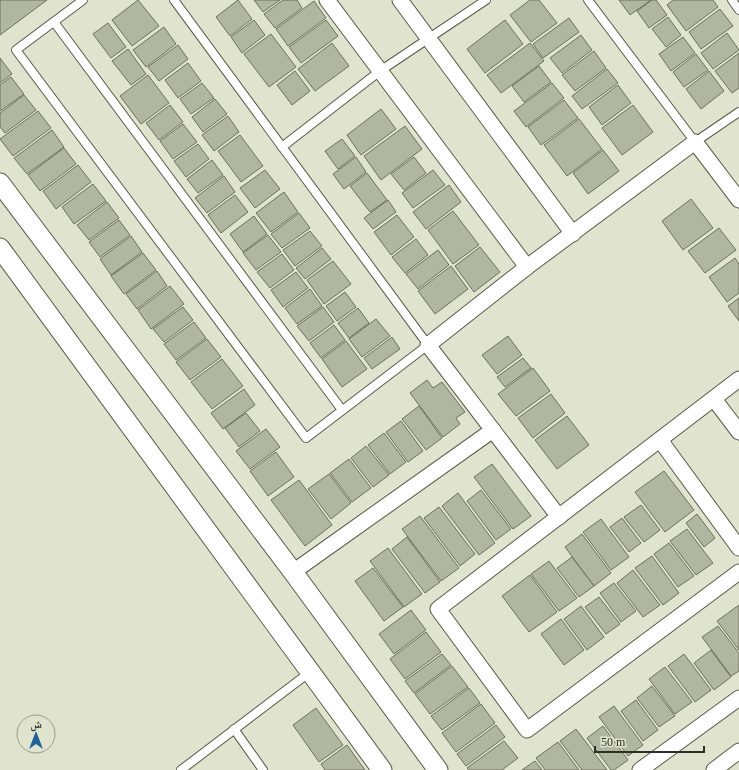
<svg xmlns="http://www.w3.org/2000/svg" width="739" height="770" font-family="'Times New Roman','Noto Naskh Arabic',serif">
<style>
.building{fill:#b1b6a1;stroke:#6c705d}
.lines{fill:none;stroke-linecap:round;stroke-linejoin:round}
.service-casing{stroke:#575b49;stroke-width:10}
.minor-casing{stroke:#575b49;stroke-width:17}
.tertiary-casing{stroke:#575b49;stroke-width:21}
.service{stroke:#fff;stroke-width:8}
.minor{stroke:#fff;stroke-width:15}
.tertiary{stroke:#fff;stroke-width:19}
</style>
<rect width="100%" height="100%" fill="#e0e4cf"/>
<g class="building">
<path d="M0 0H47L0 35Z"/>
<path d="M138 0 159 26 132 46 112 20Z"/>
<path d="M238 0 252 19 230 36 216 17Z"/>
<path d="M254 0H280L263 12Z"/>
<path d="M283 0H297L302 8 275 28 264 14Z"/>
<path d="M530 0H539L557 23 531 42 510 15Z"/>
<path d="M619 0H651L630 15Z"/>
<path d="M652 0H656L667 15 649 28 637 11Z"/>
<path d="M673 0H713L718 7 686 31 667 5Z"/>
<path d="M314 1 326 18 288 46 276 29Z"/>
<path d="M720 9 733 26 701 49 689 32Z"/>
<path d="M668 17 681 35 666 47 652 29Z"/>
<path d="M569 18 579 32 543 58 533 44Z"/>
<path d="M254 20 265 35 242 53 231 37Z"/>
<path d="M326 20 338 36 301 63 289 47Z"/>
<path d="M505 20 523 44 485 73 467 49Z"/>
<path d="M108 23 126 47 111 58 93 34Z"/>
<path d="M164 27 176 44 146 67 133 50Z"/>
<path d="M727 33 739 50 713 69 701 53Z"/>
<path d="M271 34 296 67 269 87 244 54Z"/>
<path d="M581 35 592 50 562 73 550 58Z"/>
<path d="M683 37 695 53 671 71 659 54Z"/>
<path d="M332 43 349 66 315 91 298 69Z"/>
<path d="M530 43 544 61 501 93 487 75Z"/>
<path d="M178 45 188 59 159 81 148 67Z"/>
<path d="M128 49 146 74 131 85 112 61Z"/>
<path d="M594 51 606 68 575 91 562 75Z"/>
<path d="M739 53V88L732 93 715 71Z"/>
<path d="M696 54 708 70 684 87 673 72Z"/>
<path d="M0 58 12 74 0 83Z"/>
<path d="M188 63 201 81 178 98 165 80Z"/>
<path d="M539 66 551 82 524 102 512 86Z"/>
<path d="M607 69 618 83 582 109 572 96Z"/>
<path d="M295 71 310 91 292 105 277 85Z"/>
<path d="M709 71 724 91 701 109 686 89Z"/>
<path d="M148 75 169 103 141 124 120 96Z"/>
<path d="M11 77 24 94 0 111V85Z"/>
<path d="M202 83 214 98 191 114 180 99Z"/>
<path d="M552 83 564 98 526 127 514 111Z"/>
<path d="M618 85 631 103 602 125 589 107Z"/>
<path d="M24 95 36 110 5 133 0 127V113Z"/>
<path d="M215 99 227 114 203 132 192 117Z"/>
<path d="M564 100 578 118 541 145 528 127Z"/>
<path d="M170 105 183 122 159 140 146 123Z"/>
<path d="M633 105 653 132 622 155 602 128Z"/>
<path d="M381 109 396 129 361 155 347 135Z"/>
<path d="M38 111 51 128 13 156 0 139Z"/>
<path d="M228 116 239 132 214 151 202 135Z"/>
<path d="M579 119 602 149 567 176 544 145Z"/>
<path d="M183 124 197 142 173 159 160 141Z"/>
<path d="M405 126 422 149 381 180 364 156Z"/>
<path d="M52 130 64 147 27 174 14 158Z"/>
<path d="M240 135 263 166 241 182 218 151Z"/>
<path d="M342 139 355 156 338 169 325 151Z"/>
<path d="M198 144 209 159 186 177 174 161Z"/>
<path d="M64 148 76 164 40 191 28 175Z"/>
<path d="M603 150 619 171 588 194 573 173Z"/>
<path d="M356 157 366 172 344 189 333 174Z"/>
<path d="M414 157 426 173 404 190 391 174Z"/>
<path d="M212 160 223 175 198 193 187 179Z"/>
<path d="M78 165 91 182 56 209 43 191Z"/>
<path d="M265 170 280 189 255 208 240 188Z"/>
<path d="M433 170 445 185 413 208 402 193Z"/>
<path d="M367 173 387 200 370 212 350 186Z"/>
<path d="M224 176 235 192 207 213 195 198Z"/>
<path d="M93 184 106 201 74 224 62 207Z"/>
<path d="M449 185 461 202 426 229 413 212Z"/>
<path d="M284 192 298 212 271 232 256 213Z"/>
<path d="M235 195 248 212 221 233 208 215Z"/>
<path d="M691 199 713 228 683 250 662 221Z"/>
<path d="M388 200 396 212 373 229 364 218Z"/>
<path d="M107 202 119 218 89 240 77 225Z"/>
<path d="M453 211 479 245 453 264 428 230Z"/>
<path d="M299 213 310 228 282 248 271 234Z"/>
<path d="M397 215 414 237 391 255 374 232Z"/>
<path d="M254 216 267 234 243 252 230 234Z"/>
<path d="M119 220 130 235 100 257 89 242Z"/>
<path d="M719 228 736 250 705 273 688 251Z"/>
<path d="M310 231 322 246 295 266 283 250Z"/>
<path d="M268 235 281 252 256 270 243 253Z"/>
<path d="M131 236 142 252 111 275 100 259Z"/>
<path d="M416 239 428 255 405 273 392 257Z"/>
<path d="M480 247 500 272 474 292 455 266Z"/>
<path d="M322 248 331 259 305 279 296 268Z"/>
<path d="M438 250 449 265 418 289 406 274Z"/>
<path d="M143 253 156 270 124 294 111 276Z"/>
<path d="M282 254 294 270 270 288 257 272Z"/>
<path d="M735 258 739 264V293L727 302 709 277Z"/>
<path d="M333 261 351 284 324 304 307 280Z"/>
<path d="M451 266 468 289 435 314 418 291Z"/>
<path d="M157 271 167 286 137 309 126 294Z"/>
<path d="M296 272 308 288 283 307 271 290Z"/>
<path d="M170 286 184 304 151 329 138 310Z"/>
<path d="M310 289 322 306 297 324 285 308Z"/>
<path d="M345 292 356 307 337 321 326 306Z"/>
<path d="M739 298V321L728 306Z"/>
<path d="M183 307 193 320 164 342 153 329Z"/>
<path d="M323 307 334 322 309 341 297 326Z"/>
<path d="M358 308 369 323 349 338 338 323Z"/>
<path d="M376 319 390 336 362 357 349 339Z"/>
<path d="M194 322 206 338 176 360 164 344Z"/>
<path d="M334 325 345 340 321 358 310 343Z"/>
<path d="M508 336 522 355 497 374 482 355Z"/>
<path d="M392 337 400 349 372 369 364 358Z"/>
<path d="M207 339 221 357 190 380 176 362Z"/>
<path d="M346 341 367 369 342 387 322 359Z"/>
<path d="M523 358 531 368 505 387 497 377Z"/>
<path d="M222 359 243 386 212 409 191 382Z"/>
<path d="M533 368 550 391 516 416 498 394Z"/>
<path d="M427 380 433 388 442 382 465 412 456 418 460 424 443 437 410 393Z"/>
<path d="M244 389 255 405 223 429 211 413Z"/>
<path d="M551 394 565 413 533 438 518 418Z"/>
<path d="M419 406 442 438 426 450 402 419Z"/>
<path d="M246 413 260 431 239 447 225 428Z"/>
<path d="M567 416 589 445 557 469 535 440Z"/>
<path d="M401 421 423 451 408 462 386 432Z"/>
<path d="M266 429 280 447 250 469 236 451Z"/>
<path d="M384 433 406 462 390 474 368 445Z"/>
<path d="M366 446 389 475 373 487 351 458Z"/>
<path d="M276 452 294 477 268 496 250 471Z"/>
<path d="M349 459 371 488 352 502 330 473Z"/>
<path d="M492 464 531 516 513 529 474 477Z"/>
<path d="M664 471 694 510 665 532 635 492Z"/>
<path d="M329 474 351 503 331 519 308 489Z"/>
<path d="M299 480 332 525 305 546 271 500Z"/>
<path d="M481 490 511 529 496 540 467 501Z"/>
<path d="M458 493 495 543 479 555 442 506Z"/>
<path d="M641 505 660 530 644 542 624 517Z"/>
<path d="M439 507 475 554 460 566 424 518Z"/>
<path d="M697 514 715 538 704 547 686 523Z"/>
<path d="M420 516 459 568 441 581 402 529Z"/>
<path d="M622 518 641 543 629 552 610 527Z"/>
<path d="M601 519 629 557 611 570 583 532Z"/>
<path d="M687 529 713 563 696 575 670 541Z"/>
<path d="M582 534 611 573 594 586 565 547Z"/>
<path d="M407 537 440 582 425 593 392 549Z"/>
<path d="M669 543 694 576 678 587 654 554Z"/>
<path d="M388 548 422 594 404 607 370 561Z"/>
<path d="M652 556 679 593 663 605 635 568Z"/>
<path d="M572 557 594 586 579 597 557 568Z"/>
<path d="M549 561 577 598 559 611 531 574Z"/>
<path d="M373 568 403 607 384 621 355 581Z"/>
<path d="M633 570 660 605 643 617 617 583Z"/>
<path d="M530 575 557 612 529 632 502 596Z"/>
<path d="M614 583 636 611 621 622 600 593Z"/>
<path d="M599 597 620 624 606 634 585 607Z"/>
<path d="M739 605V650L717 621Z"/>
<path d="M581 606 604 637 587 650 564 619Z"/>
<path d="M411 610 426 630 394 654 379 634Z"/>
<path d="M561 619 584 650 564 665 541 634Z"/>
<path d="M718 626 739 653V671L731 676 702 637Z"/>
<path d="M426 632 441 652 405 679 390 659Z"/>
<path d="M711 650 731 677 714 690 694 663Z"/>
<path d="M442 654 451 665 414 693 405 681Z"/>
<path d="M684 654 711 690 695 702 668 666Z"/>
<path d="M452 666 468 687 430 714 415 694Z"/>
<path d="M665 667 692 702 675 714 649 679Z"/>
<path d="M652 686 675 716 659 727 637 698Z"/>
<path d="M469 688 480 703 442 730 431 716Z"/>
<path d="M636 700 658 730 643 741 621 711Z"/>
<path d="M481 704 495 723 456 752 442 733Z"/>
<path d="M614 706 643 745 628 756 599 717Z"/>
<path d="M316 708 343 745 319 762 293 725Z"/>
<path d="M496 725 505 737 466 766 457 754Z"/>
<path d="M603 726 628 760 614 770H611L587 738Z"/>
<path d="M576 729 607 770H582L560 741Z"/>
<path d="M504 741 518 758 502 770H469L467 768Z"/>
<path d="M558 742 579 770H545L536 758Z"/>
<path d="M347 745 365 770H325L321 764Z"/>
<path d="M535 761 542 770H522Z"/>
</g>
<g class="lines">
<defs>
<g id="service">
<path d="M83 0 16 50 306 438 428 345 174 0"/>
<path d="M588 0 695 142 739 112"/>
<path d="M732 0 739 10"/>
<path d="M54 22 342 410"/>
<path d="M282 147 380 71 486 0"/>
<path d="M234 729 263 770"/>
<path d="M181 770 310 672"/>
</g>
<g id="minor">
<path d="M327 0 527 267"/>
<path d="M400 0 573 234"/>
<path d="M739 379 438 609 527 730 739 572"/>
<path d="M714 399 739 432"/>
<path d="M660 440 739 548"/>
<path d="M559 517 428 345 527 267 695 142 739 200"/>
<path d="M293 572 493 430"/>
<path d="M640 770 739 698"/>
<path d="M714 770 739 751"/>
</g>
<g id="tertiary">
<path d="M0 183 293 572 438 770"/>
<path d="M0 248 382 770"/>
</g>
</defs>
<use href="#service" class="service-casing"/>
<use href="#minor" class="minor-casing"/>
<use href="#tertiary" class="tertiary-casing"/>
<use href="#service" class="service"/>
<use href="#minor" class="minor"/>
<use href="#tertiary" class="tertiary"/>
</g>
<g transform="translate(36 734)"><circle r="19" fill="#e0e4cf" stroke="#989b8b"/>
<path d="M0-3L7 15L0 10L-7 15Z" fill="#1f6197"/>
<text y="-6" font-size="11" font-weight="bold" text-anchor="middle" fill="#2d2e26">ش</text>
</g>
<path d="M595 746v6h109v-6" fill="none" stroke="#2d2e26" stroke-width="2"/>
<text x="601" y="746" font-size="12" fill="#2d2e26" stroke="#e0e4cf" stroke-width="3" paint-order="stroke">50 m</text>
</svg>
